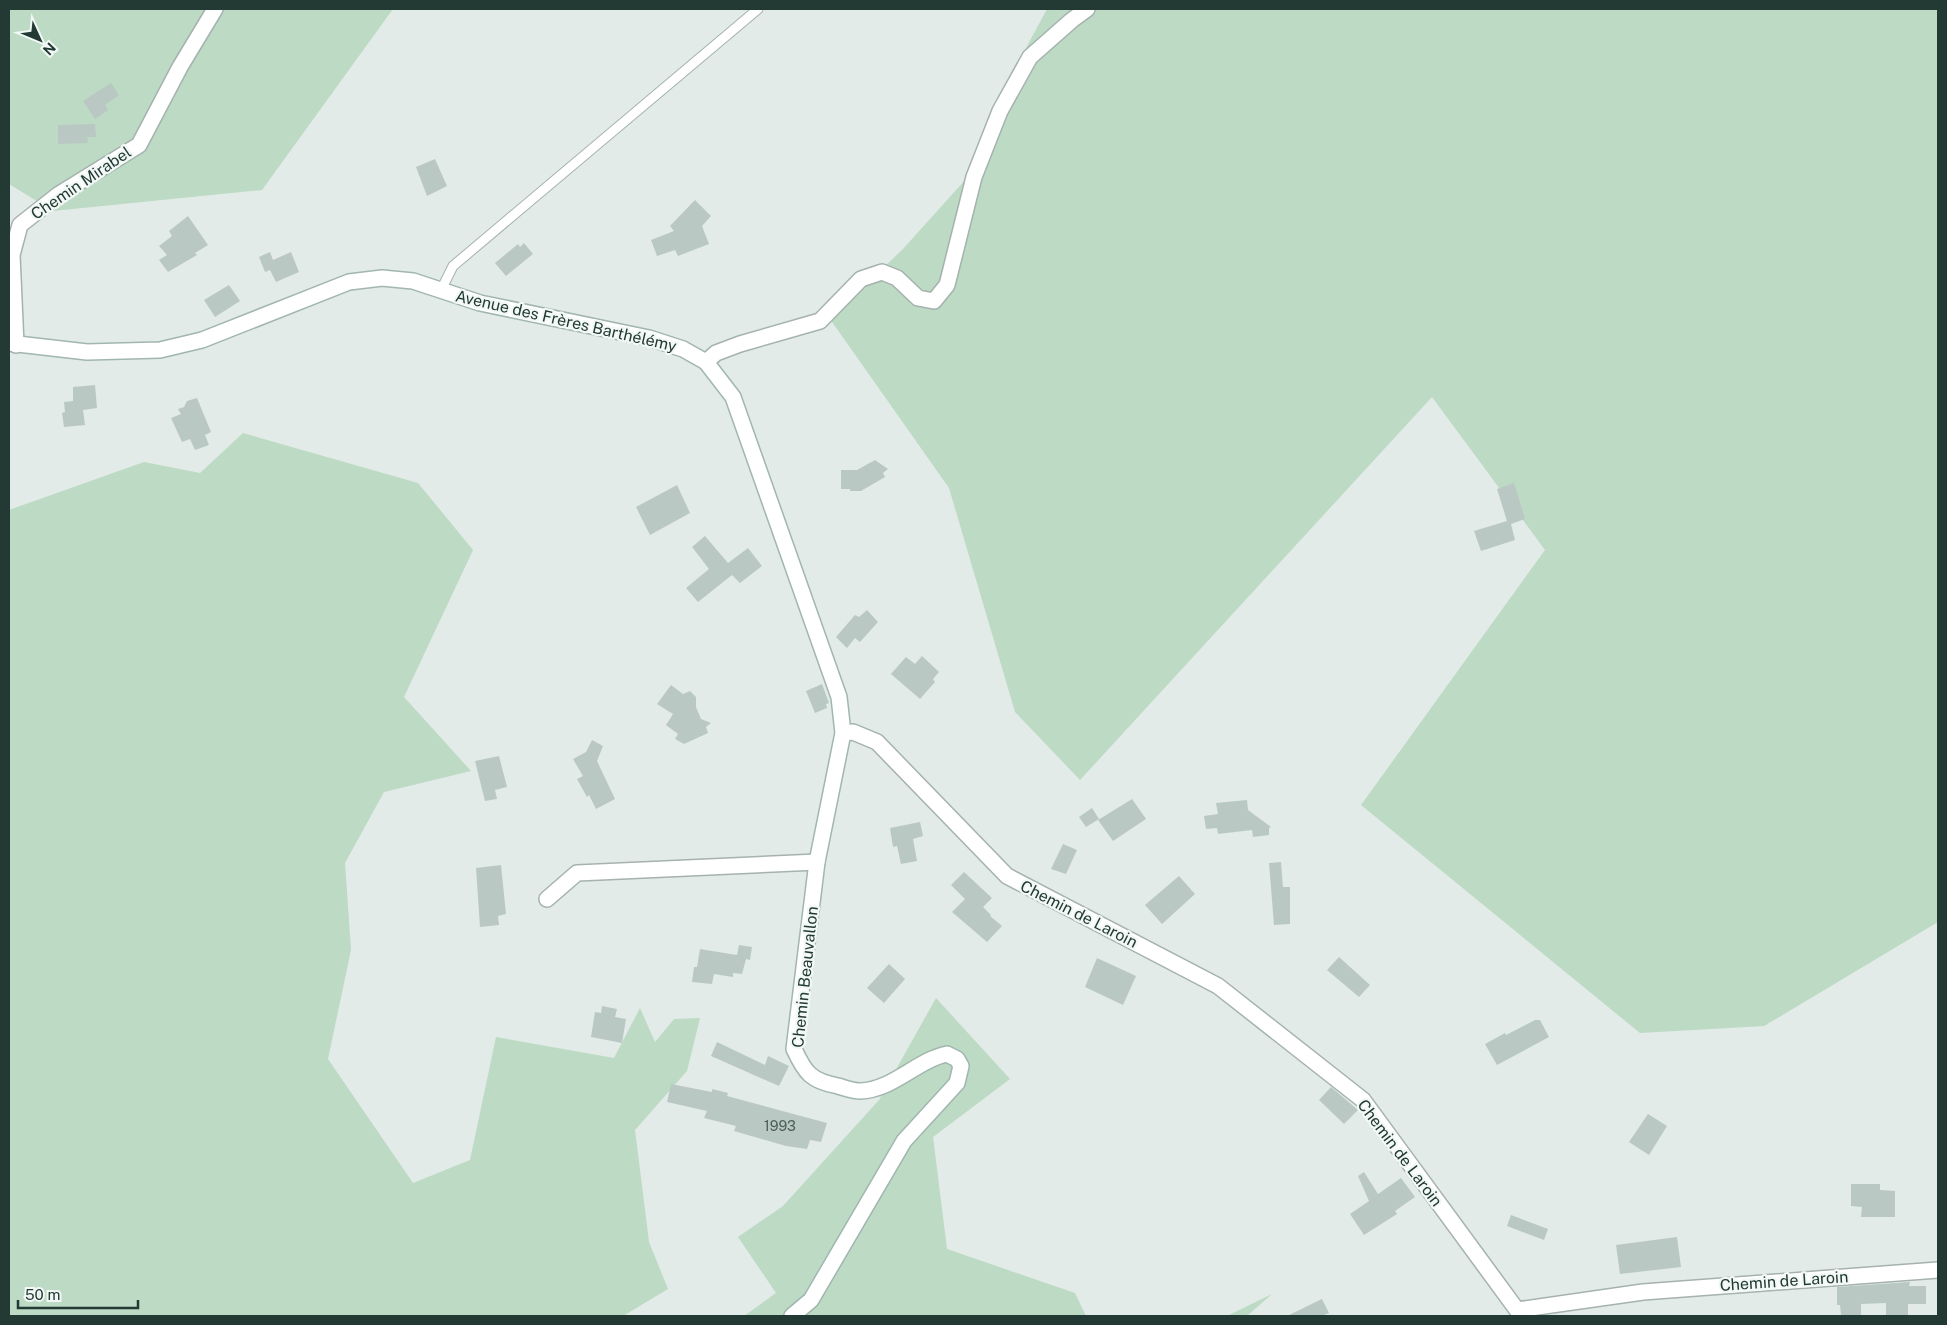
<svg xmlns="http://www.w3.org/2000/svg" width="1947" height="1325" font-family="'Public Sans',sans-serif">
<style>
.green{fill:#bcdac4}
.building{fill:#bac8c3}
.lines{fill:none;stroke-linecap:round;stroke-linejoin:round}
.lane-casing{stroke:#a5b2ae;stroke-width:11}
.street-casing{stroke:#a5b2ae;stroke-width:18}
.secondary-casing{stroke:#a1b6ae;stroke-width:18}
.lane{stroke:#fff;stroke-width:9}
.street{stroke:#fff;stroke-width:15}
.secondary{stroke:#fff;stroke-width:15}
.labels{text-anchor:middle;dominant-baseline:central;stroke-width:4.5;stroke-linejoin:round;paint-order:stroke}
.number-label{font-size:14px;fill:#495e58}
.street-label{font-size:16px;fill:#233a34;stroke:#f2f8f5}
</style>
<rect width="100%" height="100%" fill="#e2ebe7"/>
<g class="green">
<path d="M9 9H393L262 190 53 211 9 184Z"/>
<path d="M1047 9H1938V922L1764 1026 1640 1033 1361 805 1545 550 1432 397 1080 780 1015 712 949 488 830 319 903 249 975 169 1012 74Z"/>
<path d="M243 433 418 483 473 550 404 697 471 771 384 792 345 863 351 950 328 1059 413 1183 470 1160 496 1037 614 1058 640 1008 655 1042 674 1019 700 1018 687 1071 635 1130 649 1242 668 1289 623 1316H9V510L144 462 200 473Z"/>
<path d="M936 998 1010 1079 933 1137 947 1249 1075 1293 1086 1316H744L776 1293 738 1237 783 1206 879 1100Z"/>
<path d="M1272 1294 1247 1316H1227Z"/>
</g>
<g class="building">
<path d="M111 83 119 95 105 105 108 110 95 119 83 101Z"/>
<path d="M95 124 96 137H87L88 143 58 144V125Z"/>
<path d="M435 159 447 186 427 196 416 167Z"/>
<path d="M695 200 711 216 702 226 709 244 678 256 675 250 657 256 651 240 674 231 670 226Z"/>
<path d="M188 216 208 245 195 253 197 255 168 272 159 260 167 255 159 246 172 236 169 231Z"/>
<path d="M524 243 533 254 506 276 495 263 518 244 520 247Z"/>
<path d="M270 252 273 260 291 252 299 272 276 282 270 270 265 272 259 257Z"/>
<path d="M229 285 240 301 215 317 204 300Z"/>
<path d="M95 385 97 408 83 410 85 425 64 427 62 413 65 412 64 402 73 401V387Z"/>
<path d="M197 398 211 432 205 435 209 445 195 450 190 439 182 442 171 418 181 414 178 409 184 407 187 401Z"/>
<path d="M875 460 888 469 883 473 885 477 861 491H850V489H841V470H857Z"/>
<path d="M1514 483 1525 519 1511 524 1515 540 1481 551 1474 531 1507 521 1497 489Z"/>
<path d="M677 485 690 513 650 535 636 507Z"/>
<path d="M705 536 728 563 748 548 762 566 740 583 732 575 698 602 686 588 709 569 692 547Z"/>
<path d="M867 610 878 622 860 642 855 638 847 648 836 637 855 615 859 617Z"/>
<path d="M922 656 939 672 933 679 935 682 920 699 891 674 906 657 915 664Z"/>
<path d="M822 684 829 703 826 704 827 708 815 713 806 691Z"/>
<path d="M671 685 683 694 690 691 696 697V707L701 719 711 723 706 727 708 733 684 744 675 739 678 734 666 725 673 714 657 704Z"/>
<path d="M592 740 603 746 597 761 615 799 596 809 589 795 587 797 577 779 583 776 573 759 586 752Z"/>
<path d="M499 756 507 787 495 790 497 799 485 801 475 761Z"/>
<path d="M1132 799 1146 819 1113 841 1098 820Z"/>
<path d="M1247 800 1248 810 1271 827 1269 828V835L1253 837 1252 830 1218 834 1217 828 1206 829 1204 816 1218 814 1216 803Z"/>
<path d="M1092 808 1099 819 1086 827 1079 817Z"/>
<path d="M920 822 923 836 913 839 917 861 901 864 897 846 893 847 890 828Z"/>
<path d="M1063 844 1077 850 1066 874 1051 869Z"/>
<path d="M1281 862 1283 887H1290V924L1274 925 1269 863Z"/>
<path d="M501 865 506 914 498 916 499 925 480 927 476 868Z"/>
<path d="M964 872 992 898 983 907 991 915 990 916 1002 926 987 942 952 912 965 899 951 885Z"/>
<path d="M1179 876 1195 894 1162 924 1145 905Z"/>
<path d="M739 945 752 947 750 960 746 959 742 974 733 973V977L714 974 712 984 692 982 694 967H697L700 949 737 955Z"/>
<path d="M1339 957 1370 985 1359 997 1327 970Z"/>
<path d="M1097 958 1136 976 1123 1005 1085 987Z"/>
<path d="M889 964 905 979 884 1003 867 988Z"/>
<path d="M602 1006 617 1009 615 1017 626 1019 622 1043 591 1037 595 1012 601 1013Z"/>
<path d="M1535 1020H1540L1549 1037 1497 1065 1485 1044 1505 1033 1506 1035Z"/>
<path d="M717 1042 765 1065 768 1056 789 1066 779 1086 711 1056Z"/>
<path d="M671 1084 712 1092V1089L728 1093 727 1096 827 1123 821 1142 810 1140 807 1149 786 1146 734 1131 736 1126 704 1118 707 1111 667 1102Z"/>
<path d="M1331 1087 1358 1110 1344 1124 1319 1100Z"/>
<path d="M1648 1114 1667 1126 1649 1155 1629 1142Z"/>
<path d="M1364 1172 1378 1194 1401 1178 1415 1197 1395 1211 1397 1214 1364 1235 1350 1214 1369 1201 1358 1176Z"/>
<path d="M1851 1184H1880V1190L1895 1191V1217H1861L1862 1207 1851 1206Z"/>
<path d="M1511 1215 1548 1229 1544 1240 1507 1226Z"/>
<path d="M1677 1237 1681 1267 1620 1274 1616 1245Z"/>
<path d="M1910 1282 1909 1286H1926V1304H1908V1316H1886V1303L1861 1304V1315H1841L1840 1305H1837V1287Z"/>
<path d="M1322 1299 1329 1313 1322 1316H1287Z"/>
</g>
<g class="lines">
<defs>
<path id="lane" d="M441 290 453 266 758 9"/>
<g id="street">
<path d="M16 345 12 255 20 225 58 195 139 145 180 67 215 9"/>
<path d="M706 362 716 353 740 344 820 321 861 279 882 272 897 278 918 298 934 301 947 285 974 177 1000 111 1030 57 1072 20 1087 9"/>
<path d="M843 733 853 732 877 742 1007 876 1218 986 1363 1100 1517 1310 1643 1292 1938 1270"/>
<path d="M547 899 577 873 817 862"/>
</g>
<path id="secondary" d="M9 343 87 352 160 350 202 340 349 282 382 278 413 281 480 303 649 338 683 349 706 362 733 397 839 697 843 733 817 862 794 1049C805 1073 811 1081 838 1086 845 1088 853 1091 860 1091 893 1090 917 1060 947 1054L957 1059 961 1066 957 1083 904 1141 811 1300 792 1316"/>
</defs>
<use href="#lane" class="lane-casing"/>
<use href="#street" class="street-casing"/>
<use href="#secondary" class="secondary-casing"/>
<use href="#lane" class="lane"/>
<use href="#street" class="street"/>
<use href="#secondary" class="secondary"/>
</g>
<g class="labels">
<g class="number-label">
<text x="780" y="1126">1993</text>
</g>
<g class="street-label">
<text transform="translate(81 183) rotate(-34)">Chemin Mirabel</text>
<text transform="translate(566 321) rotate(13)">Avenue des Frères Barthélémy</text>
<text transform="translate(1079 914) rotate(27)">Chemin de Laroin</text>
<text transform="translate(805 977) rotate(-84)">Chemin Beauvallon</text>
<text transform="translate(1400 1153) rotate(53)">Chemin de Laroin</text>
<text transform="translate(1784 1281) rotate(-4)">Chemin de Laroin</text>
</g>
</g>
<rect width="1947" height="1325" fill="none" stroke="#233a34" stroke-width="20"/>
<g transform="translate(40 40) rotate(134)" stroke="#f2f8f5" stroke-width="4" paint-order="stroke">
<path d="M0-4L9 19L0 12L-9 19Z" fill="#233a34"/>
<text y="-8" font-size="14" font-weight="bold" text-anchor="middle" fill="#233a34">N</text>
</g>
<path d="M18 1300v8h120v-8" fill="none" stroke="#233a34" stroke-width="2.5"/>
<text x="25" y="1300" font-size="15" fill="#233a34" stroke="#f2f8f5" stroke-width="4" paint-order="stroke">50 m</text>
</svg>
